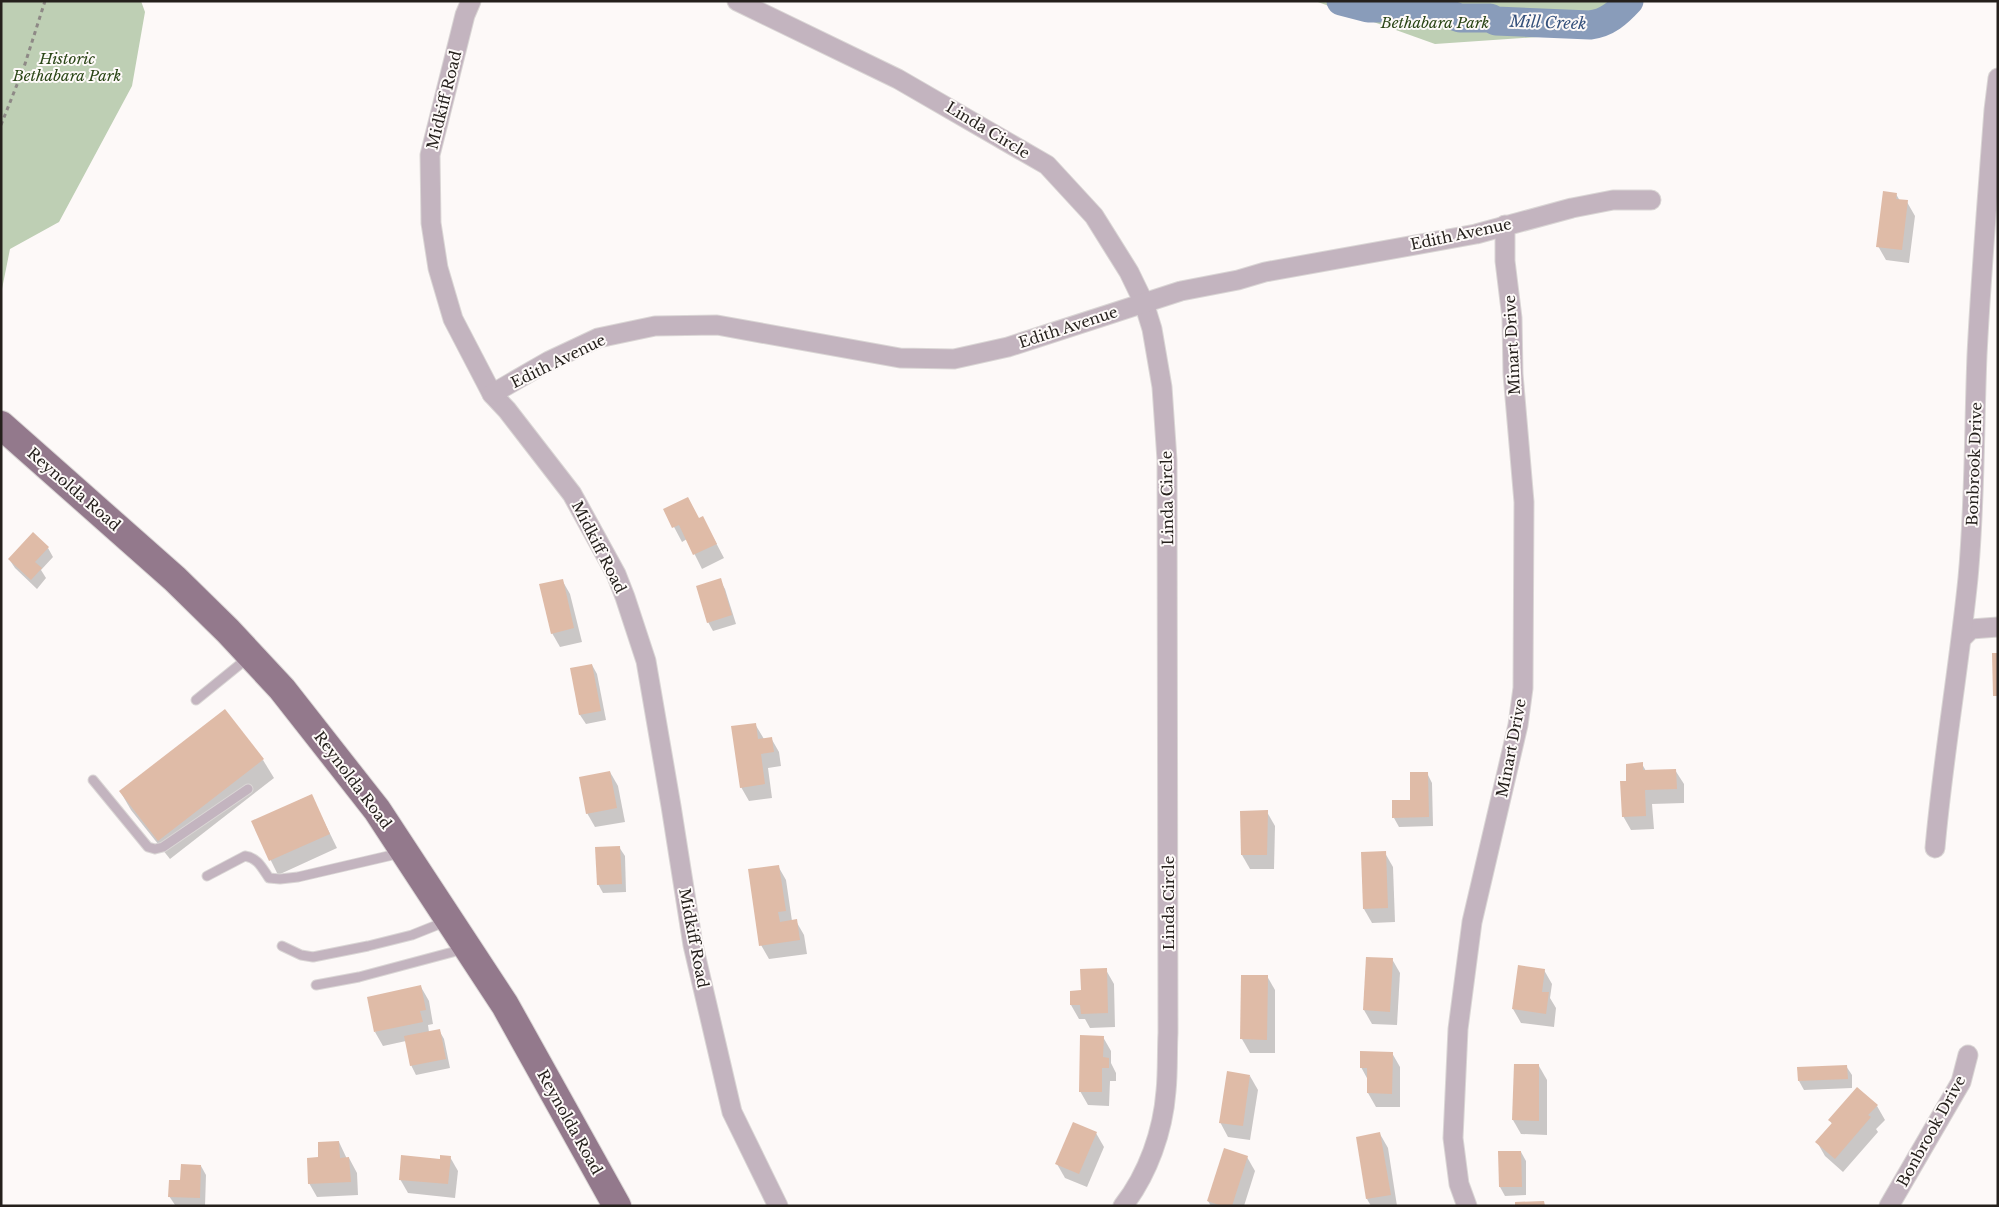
<svg xmlns="http://www.w3.org/2000/svg" width="1999" height="1207" font-family="'Libre Baskerville',serif">
<style>
.green{fill:#becfb4}
.shadow{fill:#0003}
.lines{fill:none;stroke-linecap:round;stroke-linejoin:round}
.river{stroke:#899cba;stroke-width:29}
.building{fill:#dfbba7}
.service-casing{stroke:#dad6d5;stroke-width:11}
.minor-casing{stroke:#dad6d5;stroke-width:21}
.primary-casing{stroke:#dad6d5;stroke-width:30}
.path{stroke:#8e8986;stroke-width:3;stroke-dasharray:4 4;stroke-linecap:butt}
.service{stroke:#c3b4bf;stroke-width:9}
.minor{stroke:#c3b4bf;stroke-width:19}
.primary{stroke:#93798c;stroke-width:28}
.labels{text-anchor:middle;dominant-baseline:central;stroke-width:4;stroke-linejoin:round;paint-order:stroke}
.park-label{font-size:15px;font-style:italic;fill:#2a4516;stroke:#fdf9f8}
.street-label{font-size:15px;fill:#25201c;stroke:#fdf9f8}
.water-label{font-size:16px;font-style:italic;fill:#34507b;stroke:#fdf9f8}
</style>
<rect width="100%" height="100%" fill="#fdf9f8"/>
<g class="green">
<path d="M1 1H141L145 12 132 86 59 222 10 249 1 294Z"/>
<path d="M1315 1H1627L1595 33 1435 44Z"/>
</g>
<g class="shadow">
<path d="M1896 194 1900 201 1907 202 1915 216 1909 263 1886 260 1878 246Z"/>
<path d="M665 510 699 519 703 518 724 558 702 569 687 539 682 542Z"/>
<path d="M48 548 53 557 41 570 46 578 37 589 15 568 9 559Z"/>
<path d="M562 580 570 594 582 642 560 647 552 633Z"/>
<path d="M720 580 725 589 736 624 713 631 708 622Z"/>
<path d="M592 665 597 674 606 720 586 724 580 715 572 669Z"/>
<path d="M755 724 764 739 771 738 779 752 781 766 768 768 772 798 749 801 741 787Z"/>
<path d="M263 760 274 778 170 859 131 810 120 791Z"/>
<path d="M1642 764 1646 771 1675 770 1684 784V803L1652 804 1654 829 1631 830 1623 816 1628 782Z"/>
<path d="M610 772 618 786 625 822 595 827 587 813Z"/>
<path d="M1427 773 1432 783 1433 826 1399 827 1394 818 1411 801Z"/>
<path d="M311 795 337 848 278 875 252 822Z"/>
<path d="M1267 812 1275 826 1274 869H1250L1242 855Z"/>
<path d="M619 847 625 856 626 892 603 893 598 884Z"/>
<path d="M1385 853 1393 867 1395 922 1372 923 1364 909Z"/>
<path d="M778 866 786 880 792 921H796L804 935 807 954 769 959 761 945Z"/>
<path d="M1392 959 1400 973 1397 1025 1372 1024 1364 1010Z"/>
<path d="M1106 970 1114 984 1115 1027 1090 1028 1085 1019H1079L1071 1005V992L1082 991Z"/>
<path d="M1544 970 1552 984 1550 998 1556 1008 1554 1027 1521 1023 1513 1009Z"/>
<path d="M1267 976 1275 990V1053H1250L1242 1039Z"/>
<path d="M421 987 429 1001 433 1024 428 1025 429 1032 439 1030 444 1039 450 1068 416 1075 411 1065 406 1041 383 1046 375 1032Z"/>
<path d="M1103 1037 1111 1051V1063L1116 1073V1081H1110L1109 1106 1088 1105 1080 1091Z"/>
<path d="M1392 1053 1400 1067V1107H1376L1368 1093V1080L1361 1067Z"/>
<path d="M1539 1066 1547 1080V1135L1521 1134 1513 1120Z"/>
<path d="M1846 1066 1852 1075V1088L1804 1090 1799 1081Z"/>
<path d="M1250 1076 1258 1090 1250 1140 1228 1137 1220 1122Z"/>
<path d="M1877 1106 1885 1120 1876 1129 1878 1132 1843 1172 1825 1156 1817 1142 1832 1124 1830 1120Z"/>
<path d="M1096 1133 1104 1147 1087 1187 1065 1178 1057 1164Z"/>
<path d="M1380 1134 1388 1148 1397 1206H1371L1367 1199Z"/>
<path d="M339 1142 347 1159 349 1158 357 1173 358 1195 317 1197 309 1183 320 1159Z"/>
<path d="M1521 1152 1526 1161V1195L1505 1196 1500 1187Z"/>
<path d="M450 1157 458 1171 455 1198 408 1193 400 1179Z"/>
<path d="M1247 1157 1255 1171 1244 1206H1211L1208 1201Z"/>
<path d="M201 1166 206 1175 205 1206 175 1205 169 1196 182 1181Z"/>
</g>
<g class="lines">
<path class="river" d="M1341 1 1368 8H1398L1410 12H1442L1460 18H1490L1496 21 1590 25C1607 23 1618 13 1629 1"/>
</g>
<g class="building">
<path d="M1883 191 1897 193 1896 199 1908 200 1902 250 1876 247Z"/>
<path d="M688 497 699 518 703 516 717 544 693 555 679 525 672 528 663 509Z"/>
<path d="M33 532 49 547 35 562 42 568 31 580 8 559Z"/>
<path d="M721 578 732 615 707 623 696 586Z"/>
<path d="M563 579 574 628 551 634 539 584Z"/>
<path d="M1992 653H1998V696H1993Z"/>
<path d="M592 664 601 711 579 715 570 668Z"/>
<path d="M225 709 264 759 158 841 119 791Z"/>
<path d="M756 723 758 739 772 737 774 752 761 754 765 784 740 788 731 726Z"/>
<path d="M1643 762V770L1676 769 1677 789 1645 790 1646 816 1622 817 1620 781H1626V764Z"/>
<path d="M610 771 617 808 586 814 579 777Z"/>
<path d="M1410 772H1428L1429 817 1392 818V800H1410Z"/>
<path d="M312 794 330 834 269 861 251 821Z"/>
<path d="M1268 810 1267 855H1241L1240 811Z"/>
<path d="M620 846 622 884 597 885 595 847Z"/>
<path d="M1386 851 1388 908 1363 909 1361 852Z"/>
<path d="M779 865 786 911 778 912 780 922 797 919 800 940 759 946 748 869Z"/>
<path d="M1366 957 1393 958 1390 1012 1363 1010Z"/>
<path d="M1518 965 1545 969 1542 992H1549L1546 1014 1512 1009Z"/>
<path d="M1107 968 1108 1013 1081 1014 1080 1005H1070V991L1081 990 1080 969Z"/>
<path d="M1241 975H1268L1267 1040 1240 1039Z"/>
<path d="M421 985 426 1010 420 1011 423 1022 374 1032 367 997Z"/>
<path d="M440 1029 446 1059 410 1066 404 1036Z"/>
<path d="M1080 1035 1104 1036 1103 1057 1109 1058V1068H1102V1092H1079Z"/>
<path d="M1360 1051 1393 1052 1392 1094 1367 1093V1068H1360Z"/>
<path d="M1514 1064H1539V1121L1512 1120Z"/>
<path d="M1847 1065 1848 1079 1798 1081 1797 1067Z"/>
<path d="M1227 1071 1250 1075 1243 1126 1219 1123Z"/>
<path d="M1857 1087 1878 1105 1868 1115 1871 1117 1835 1159 1815 1142 1832 1123 1828 1120Z"/>
<path d="M1073 1122 1097 1132 1079 1174 1055 1164Z"/>
<path d="M1380 1132 1391 1195 1366 1199 1356 1137Z"/>
<path d="M339 1141 340 1158 349 1157 351 1182 308 1184 307 1158 318 1157V1142Z"/>
<path d="M1224 1148 1248 1156 1232 1206H1222L1207 1201Z"/>
<path d="M1498 1151H1521L1522 1187H1499Z"/>
<path d="M401 1155 440 1159V1155L451 1156 448 1184 399 1180Z"/>
<path d="M181 1164 201 1165 200 1198 168 1197 169 1180H180Z"/>
<path d="M1544 1201 1545 1206H1515V1202Z"/>
</g>
<g class="lines">
<defs>
<g id="service">
<path d="M196 700 249 657"/>
<path d="M93 780 148 847 155 849 163 847 248 789"/>
<path d="M207 876 245 856C258 858 262 868 269 878L280 879 298 877 401 853"/>
<path d="M282 946 301 955 313 957 368 946 412 935 447 921"/>
<path d="M316 985 359 977 464 949"/>
</g>
<g id="minor">
<path d="M471 1 465 15 430 155 431 223 438 268 453 319 492 394 507 410 572 494 616 574 625 597 646 661 671 806 693 945 732 1112 778 1206"/>
<path d="M737 1 898 79 1047 165 1094 216 1129 272 1144 303 1152 329 1162 387 1167 460 1168 1033C1167 1052 1168 1072 1166 1091 1163 1131 1148 1174 1123 1206"/>
<path d="M492 394 549 361 598 338 655 326 717 325 900 358 954 359 1008 347 1181 291 1238 280 1265 272 1476 234 1572 208 1613 200H1651"/>
<path d="M1962 638 1971 629 1998 627"/>
<path d="M1935 848C1943 757 1959 668 1968 578 1975 504 1974 429 1977 355 1981 274 1988 192 1994 110L1998 78"/>
<path d="M1467 1206 1459 1184 1453 1138 1458 1029 1472 922 1518 725 1523 688 1524 502 1513 374 1512 318 1505 261V225"/>
<path d="M1889 1206 1961 1082 1968 1055"/>
</g>
<path id="primary" d="M1 425 175 579 228 631 282 689 377 810 505 1005 617 1206"/>
</defs>
<use href="#service" class="service-casing"/>
<use href="#minor" class="minor-casing"/>
<use href="#primary" class="primary-casing"/>
<path class="path" d="M1 125 24 67 45 1"/>
<use href="#service" class="service"/>
<use href="#minor" class="minor"/>
<use href="#primary" class="primary"/>
</g>
<g class="labels">
<g class="park-label">
<text x="1435" y="22">Bethabara Park</text>
<text x="67" y="58">Historic<tspan x="67" dy="17">Bethabara Park</tspan></text>
</g>
<g class="street-label">
<text transform="translate(444 100) rotate(-76)">Midkiff Road</text>
<text transform="translate(988 130) rotate(31)">Linda Circle</text>
<text transform="translate(1461 234) rotate(-12)">Edith Avenue</text>
<text transform="translate(1068 327) rotate(-18)">Edith Avenue</text>
<text transform="translate(1512 345) rotate(-93)">Minart Drive</text>
<text transform="translate(558 361) rotate(-26)">Edith Avenue</text>
<text transform="translate(1974 464) rotate(-88)">Bonbrook Drive</text>
<text transform="translate(74 489) rotate(41)">Reynolda Road</text>
<text transform="translate(1167 498) rotate(-91)">Linda Circle</text>
<text transform="translate(599 547) rotate(63)">Midkiff Road</text>
<text transform="translate(1511 748) rotate(-79)">Minart Drive</text>
<text transform="translate(353 780) rotate(53)">Reynolda Road</text>
<text transform="translate(1168 903) rotate(-90)">Linda Circle</text>
<text transform="translate(694 938) rotate(79)">Midkiff Road</text>
<text transform="translate(570 1122) rotate(61)">Reynolda Road</text>
<text transform="translate(1931 1131) rotate(-61)">Bonbrook Drive</text>
</g>
<g class="water-label">
<text transform="translate(1548 22) rotate(2)">Mill Creek</text>
</g>
</g>
<rect width="1999" height="1207" fill="none" stroke="#25201c" stroke-width="5"/>
</svg>
